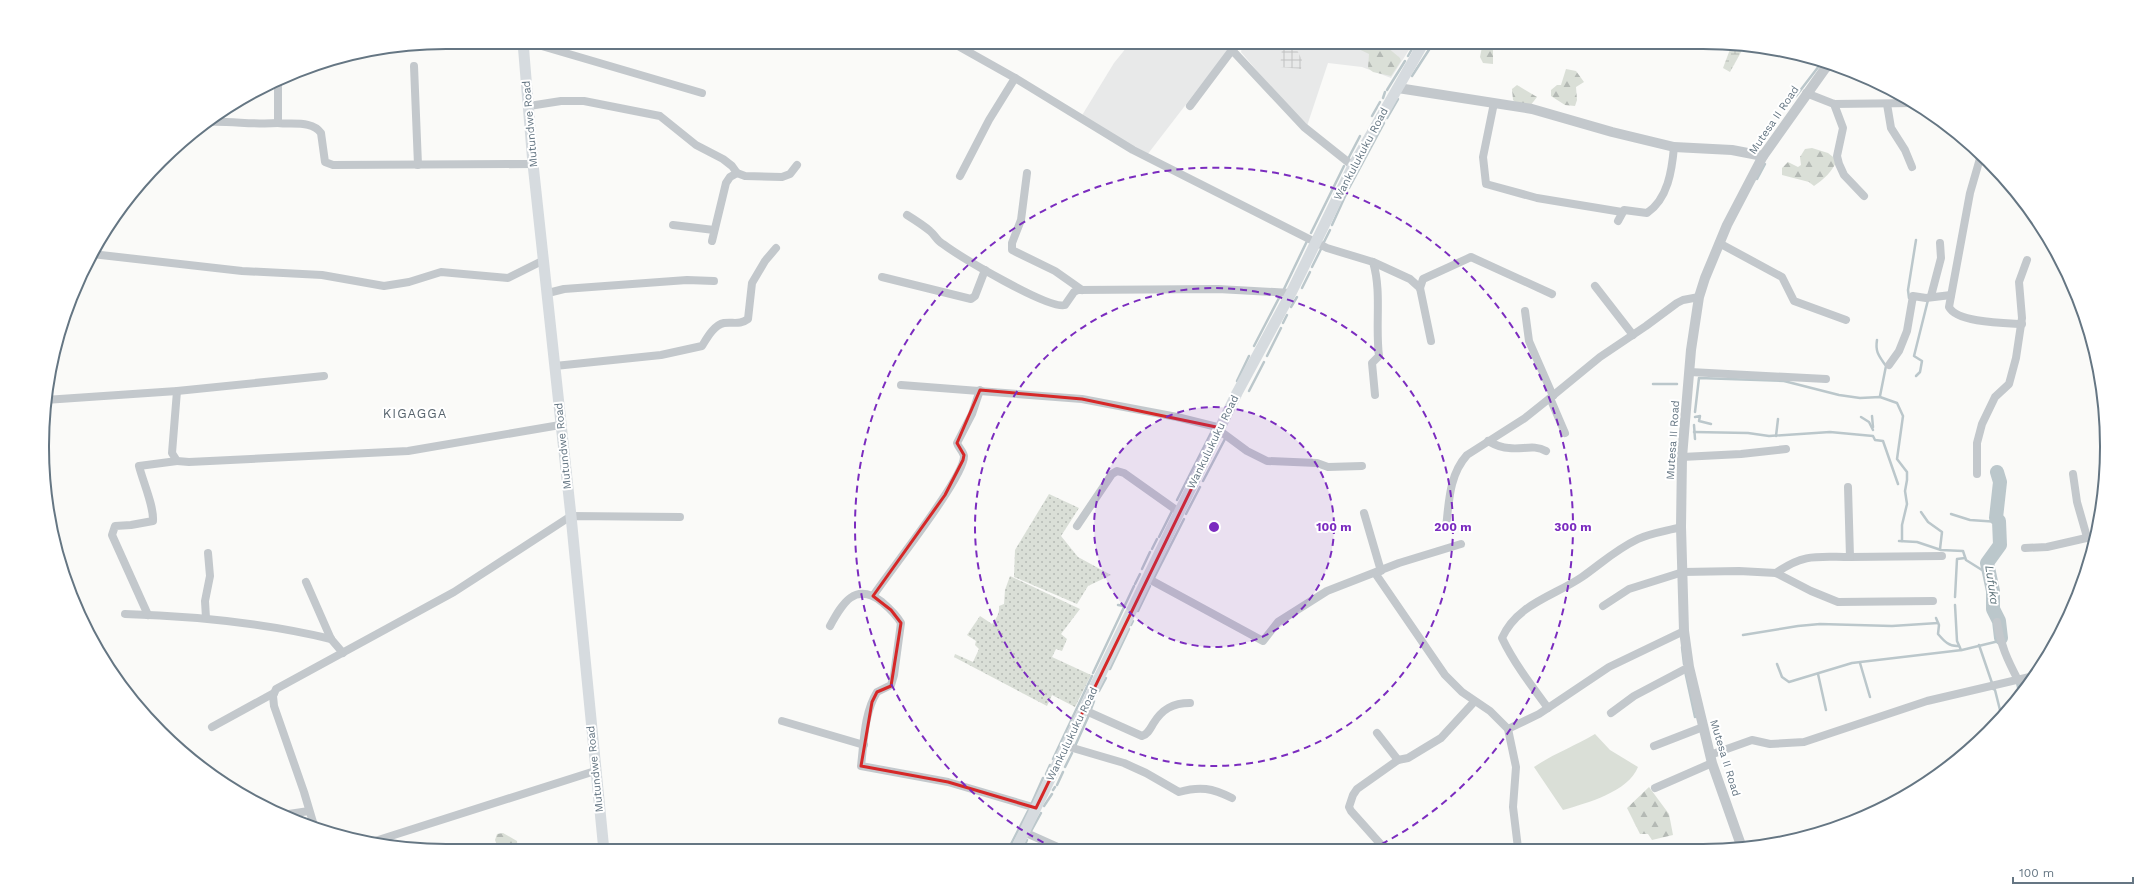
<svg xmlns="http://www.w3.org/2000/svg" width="2149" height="893" font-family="'Work Sans',sans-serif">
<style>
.built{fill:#e8e9e9}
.industrial{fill:url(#industrial-grid)}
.grass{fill:#dadfd7}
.forest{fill:url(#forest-firs)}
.wetland{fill:url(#wetland-marsh)}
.park{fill:url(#park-dots)}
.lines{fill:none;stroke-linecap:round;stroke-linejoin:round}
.stream{stroke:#bbc7cb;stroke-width:2.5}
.river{stroke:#bbc7cb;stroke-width:14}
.minor{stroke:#c3c8cc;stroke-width:8}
.tertiary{stroke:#c3c8cc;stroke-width:10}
.secondary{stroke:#d6dbdf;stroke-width:11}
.marked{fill:none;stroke:#d62828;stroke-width:3;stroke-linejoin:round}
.ring{fill:none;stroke:#7b2cbf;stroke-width:2;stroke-dasharray:7 5}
.labels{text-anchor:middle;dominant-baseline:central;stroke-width:4;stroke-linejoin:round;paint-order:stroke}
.street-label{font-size:11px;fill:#657683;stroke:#fff}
.water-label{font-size:12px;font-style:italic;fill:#60757c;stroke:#fff}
.quarter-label{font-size:13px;letter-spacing:1px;fill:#57646e;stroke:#fff}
.rim{fill:none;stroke:#657683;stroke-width:2}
.centre{fill:#7b2cbf;stroke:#fff;stroke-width:2}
.ring-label{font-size:12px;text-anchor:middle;font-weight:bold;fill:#7b2cbf;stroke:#fff;stroke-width:4;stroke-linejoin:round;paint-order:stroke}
</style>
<defs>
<pattern id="industrial-grid" width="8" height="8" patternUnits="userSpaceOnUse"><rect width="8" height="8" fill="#e8e9e9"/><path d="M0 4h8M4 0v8" fill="none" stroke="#c0c1c2"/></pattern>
<pattern id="forest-firs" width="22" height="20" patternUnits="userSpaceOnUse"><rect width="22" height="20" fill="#dadfd7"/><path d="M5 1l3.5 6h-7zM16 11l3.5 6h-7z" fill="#b4b9b4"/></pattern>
<pattern id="wetland-marsh" width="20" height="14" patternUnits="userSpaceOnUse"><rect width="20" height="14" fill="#dadfd7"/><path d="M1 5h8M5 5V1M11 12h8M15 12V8" fill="none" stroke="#b4b9b4"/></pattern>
<pattern id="park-dots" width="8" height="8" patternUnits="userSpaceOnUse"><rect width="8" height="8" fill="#dadfd7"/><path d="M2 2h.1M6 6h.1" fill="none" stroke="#b4b9b4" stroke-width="1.8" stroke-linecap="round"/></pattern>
</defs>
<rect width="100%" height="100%" fill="#fafaf8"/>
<g class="built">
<path d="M1131 42H1234L1147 155 1081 117 1114 63Z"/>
<path d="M1243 42H1414L1391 78 1362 67 1328 63 1307 126 1286 105 1241 52Z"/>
</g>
<path class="industrial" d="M1282 49 1297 50 1302 60 1301 69 1280 67Z"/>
<path class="grass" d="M1595 734 1610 750 1638 767C1628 792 1587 803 1563 810L1534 767C1553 754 1575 746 1595 734Z"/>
<g class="forest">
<path d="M1344 42H1381L1400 58 1401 61 1391 76 1373 72 1368 68 1369 54Z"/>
<path d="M1487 43 1493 47V64L1483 63 1480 57 1482 47Z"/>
<path d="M1566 69 1576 71 1584 82 1576 87 1577 100 1575 106 1565 105 1551 96V90L1557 85H1561Z"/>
<path d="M1517 85 1537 97 1530 106 1517 104 1513 100 1512 89Z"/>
<path d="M1812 148 1828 153 1837 160C1833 171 1823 180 1814 186L1809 182 1782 175V168L1788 162 1798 167 1801 165 1800 157 1805 149Z"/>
<path d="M1649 787 1669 814 1673 835 1652 840 1648 834H1640L1627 808Z"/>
<path d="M503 833 517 841 518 851H499L495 840 497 834Z"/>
</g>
<path class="wetland" d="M1732 44 1745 45 1730 72 1723 68Z"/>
<g class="park">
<path d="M1049 494 1079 508 1061 536 1078 557 1111 575 1088 586 1077 604 1014 577 1015 550Z"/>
<path d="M1010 576 1080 609 1061 634 1067 639 1062 651 1056 649 1052 657 1091 675 1075 707 1052 695 1047 706 954 657 955 654 973 662 979 649 975 645 976 641 967 635 980 616 992 624C996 619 1000 613 999 606L1004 604 1005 590Z"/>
</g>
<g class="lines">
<g class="stream">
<path d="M1408 56 1416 42"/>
<path d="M1829 70 1835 65"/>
<path d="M1412 76 1434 42"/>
<path d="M1387 90 1405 61"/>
<path d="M1796 96 1819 66"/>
<path d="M1383 98 1385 92"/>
<path d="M1372 116 1380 102"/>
<path d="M1387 118 1398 99"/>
<path d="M1348 159 1360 136"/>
<path d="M1757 179 1765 164"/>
<path d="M1349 188 1384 123"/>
<path d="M1332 225 1347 192"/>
<path d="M1311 233 1344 166"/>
<path d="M1324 242 1330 230"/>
<path d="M1312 267 1321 249"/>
<path d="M1302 288 1310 272"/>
<path d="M1284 289 1308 239"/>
<path d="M1909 298 1908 290 1916 240"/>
<path d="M1291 307 1297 297"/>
<path d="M1283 323 1287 315"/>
<path d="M1877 340C1875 352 1879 356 1886 366L1880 396"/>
<path d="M1254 346 1280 296"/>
<path d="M1267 356 1281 328"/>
<path d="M1916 376 1920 372 1922 361 1914 356 1928 300"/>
<path d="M1237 381 1249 356"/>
<path d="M1653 384H1677"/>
<path d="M1249 391 1264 362"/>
<path d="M1695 412 1699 378 1784 381 1839 395 1860 398 1880 397 1897 403 1903 416 1897 459 1907 472V480L1905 491 1907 504 1902 525V541"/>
<path d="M1872 416 1873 427"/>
<path d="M1695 417 1700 416 1699 421 1711 424"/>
<path d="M1861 417 1869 422 1873 430"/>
<path d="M1694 425 1695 439"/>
<path d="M1694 432 1748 433 1769 436 1830 432 1873 436 1875 440 1883 441 1898 484"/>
<path d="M1776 436 1778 419"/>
<path d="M1203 481 1226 437"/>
<path d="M1177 500 1213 429"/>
<path d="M1921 512 1928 522 1942 532 1940 549"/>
<path d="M1186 514 1200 487"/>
<path d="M1951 514 1970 520 1999 522"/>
<path d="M1159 537 1172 511"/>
<path d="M1899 541 1917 542 1941 550 1963 551 1966 560 1982 570H1987"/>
<path d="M1152 549 1157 539"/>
<path d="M1142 569 1150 552"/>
<path d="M1154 578 1184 519"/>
<path d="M1135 584 1140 574"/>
<path d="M1955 597 1957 559 1965 558"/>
<path d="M1118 605 1125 606"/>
<path d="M1955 605 1957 641 1961 650"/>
<path d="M1138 611 1150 586"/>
<path d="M1936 618 1939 625 1938 634C1944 641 1949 647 1959 646"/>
<path d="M1131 625 1133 621"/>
<path d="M1743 635 1798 626 1820 624 1892 626 1938 623"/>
<path d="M1979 645 1992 683"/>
<path d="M1682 647 1684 664"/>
<path d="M1860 663 1870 697"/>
<path d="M1777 664 1782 677 1789 682 1852 663 1962 650 1999 641"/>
<path d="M1110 669 1129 629"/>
<path d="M1685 671 1695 717"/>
<path d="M1093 673 1134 586"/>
<path d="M1818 674 1826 710"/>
<path d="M1993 689 1995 690 2001 714"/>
<path d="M1099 691 1106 678"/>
<path d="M1091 709 1094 701"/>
<path d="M1075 746 1089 715"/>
<path d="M1053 759 1092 676"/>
<path d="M1065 767 1072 753"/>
<path d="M1046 774 1050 765"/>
<path d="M1057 785 1063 772"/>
<path d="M1053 790 1055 787"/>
<path d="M1031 805 1043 778"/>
<path d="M1044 806 1052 794"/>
<path d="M1030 833 1041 813"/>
<path d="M1023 849 1027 840"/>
<path d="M1008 850 1028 811"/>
</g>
<g class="river">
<path d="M1997 472 2000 482 1996 518 1999 521 2000 545 1987 563 1993 591V609L1999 621 2001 638"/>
<path d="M2023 683 2024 688"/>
</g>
<g class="minor">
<path d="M528 42 702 93"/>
<path d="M951 42 1015 78 1133 150 1327 248 1373 262C1382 292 1375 325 1379 356L1372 363 1375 395"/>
<path d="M414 66 418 165"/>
<path d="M278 81V123C292 125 312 120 321 133L325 162 333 165 533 164"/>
<path d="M1806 93 1834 104 1914 103"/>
<path d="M1494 103 1483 157 1486 184 1537 198 1622 212"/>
<path d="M1834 104 1843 128 1837 156 1839 164 1844 175 1864 196"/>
<path d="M1887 104 1891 128 1905 150 1912 167"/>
<path d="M529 106 561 101H584L660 116 696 145 723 159 732 166 737 173 745 176 782 177 790 174 797 165"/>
<path d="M1190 106 1232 50 1304 127 1353 166"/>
<path d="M208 122C232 121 255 125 278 123"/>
<path d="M1981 155 1970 193 1949 307C1957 323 2006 323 2022 324"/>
<path d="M1027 173 1021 220 1012 243V250L1055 271 1082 290"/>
<path d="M960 176 989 120 1015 78"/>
<path d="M907 215C915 220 923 225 930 231 935 235 937 241 943 244 959 256 1049 310 1065 305L1074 292 1078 290 1218 289 1291 293"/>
<path d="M1618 221 1624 210 1647 213C1668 199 1672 170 1674 147"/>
<path d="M673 225 714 230"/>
<path d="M712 241 726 183 730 177 737 173"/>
<path d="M1719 243 1782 277 1794 301 1846 320"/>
<path d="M92 254 242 271 322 275 384 286 409 282 441 272 508 278 544 260"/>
<path d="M1373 262 1410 279 1420 288 1431 341"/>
<path d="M882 277 971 299 975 296 985 270"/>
<path d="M1595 286 1633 335"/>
<path d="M1420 288 1423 279 1471 257 1552 294"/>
<path d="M548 293 564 289 687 280 714 281"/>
<path d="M1931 296 1941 258 1940 243"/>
<path d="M1525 311 1529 341 1553 396"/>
<path d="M1889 365 1899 351 1907 331 1913 296 1926 298 1951 295"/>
<path d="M555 366 661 355 702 346C707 338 714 325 724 323 734 322 740 325 748 319L752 283 765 261 776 248"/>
<path d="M1690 372 1826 379"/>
<path d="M901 385 1082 399 1177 417 1221 428"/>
<path d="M177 391 172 453 177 461 189 462 408 451 560 425"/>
<path d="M45 400 177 391 324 376"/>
<path d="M1220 431 1247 451 1267 461 1317 463 1328 467 1362 466"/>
<path d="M1565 433 1550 398 1600 357 1646 326 1677 303 1683 300 1699 297"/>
<path d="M1488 441C1495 445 1501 448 1509 448 1522 450 1534 444 1546 451"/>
<path d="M1682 457 1741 454 1786 449"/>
<path d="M1977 474V443L1982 424 1995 397 2009 384 2016 358 2022 318 2019 282 2027 260"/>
<path d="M2073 474 2077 502 2087 537"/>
<path d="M1848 487 1850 557 1942 556"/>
<path d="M1364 513 1381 571"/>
<path d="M1077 526 1112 474 1117 471 1124 473 1179 512"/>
<path d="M1446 528C1449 502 1449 475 1467 455L1525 418 1550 398"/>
<path d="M2025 548 2047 547 2095 536"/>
<path d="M1375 573 1445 675 1462 692 1490 711 1508 729 1516 767 1513 807 1518 848"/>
<path d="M1776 573C1804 553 1818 557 1850 557"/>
<path d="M1147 578 1263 641 1278 622 1327 591 1399 563 1461 544"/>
<path d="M306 582 331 639 343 653"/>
<path d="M873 596C888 573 965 477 964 456 963 451 958 447 957 443L972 414 980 390"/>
<path d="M1603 606 1629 589 1683 572 1739 571 1776 573 1811 591 1838 602 1933 601"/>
<path d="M125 614C195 616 264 623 331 639"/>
<path d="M148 615 112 535 115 526 131 525 153 521C154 506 143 482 139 466L177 461"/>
<path d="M206 618 205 601 210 576 208 553"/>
<path d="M1997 622C2000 644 2008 661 2018 680"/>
<path d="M830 626C842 604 855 581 882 602 889 608 896 614 901 623L894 675 891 685 877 692C864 713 864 742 861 766L948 782 1036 808"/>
<path d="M1548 708C1531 685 1514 663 1502 638 1517 604 1554 596 1582 577 1602 563 1615 550 1638 539 1651 533 1667 531 1681 527"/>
<path d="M1084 710 1142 736C1148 734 1150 729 1153 724 1162 709 1173 703 1190 703"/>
<path d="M1611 713 1634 696 1689 667"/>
<path d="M782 721 864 745"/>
<path d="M212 727 274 693"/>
<path d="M1508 729 1539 714 1609 667 1684 631"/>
<path d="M1377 733 1398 760"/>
<path d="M1066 746 1124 763 1146 773 1179 792C1200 786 1212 788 1232 798"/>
<path d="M1654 746 1703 727"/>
<path d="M1710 755 1752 740 1770 744 1804 742 1927 701 2034 676"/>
<path d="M1655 788 1712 763"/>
<path d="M282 815 309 811"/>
<path d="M315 829 304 792 274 706 273 696 276 689 454 592 571 516 680 517"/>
<path d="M1024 832 1062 849"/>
<path d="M372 842 595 771"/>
<path d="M1384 848 1351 811 1349 807 1353 795 1357 789 1398 760 1408 758 1441 738 1474 702"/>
</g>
<g class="tertiary">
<path d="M1398 88 1532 109 1612 132 1674 147 1732 150 1763 156"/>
<path d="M1742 848 1712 763 1689 667 1684 631 1681 527 1682 457 1691 350 1699 297 1705 278 1727 225 1763 156 1829 63"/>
</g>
<g class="secondary">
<path d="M523 42 533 164 571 516 604 851"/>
<path d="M1016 849 1237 393 1291 293 1353 166 1424 42"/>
</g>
</g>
<path class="marked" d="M980 390 1082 399 1221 428 1036 808 948 782 861 766 872 702 877 692 891 686 901 623 891 610 873 596 945 495 963 460 964 455 957 443Z"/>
<circle cx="1214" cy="527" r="120" fill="#7b2cbf" fill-opacity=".12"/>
<g class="ring">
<circle cx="1214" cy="527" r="120"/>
<circle cx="1214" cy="527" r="239"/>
<path d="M1054 848A359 359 0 1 1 1374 848"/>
</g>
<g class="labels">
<g class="street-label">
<text transform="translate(1774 120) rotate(-56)">Mutesa II Road</text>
<text transform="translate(530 124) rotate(-95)">Mutundwe Road</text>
<text transform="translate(1361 154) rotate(-62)">Wankulukuku Road</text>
<text transform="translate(1673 440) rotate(-86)">Mutesa II Road</text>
<text transform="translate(1213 442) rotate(-64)">Wankulukuku Road</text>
<text transform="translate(563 446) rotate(-96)">Mutundwe Road</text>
<text transform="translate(1072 734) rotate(-64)">Wankulukuku Road</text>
<text transform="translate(1725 758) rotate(73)">Mutesa II Road</text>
<text transform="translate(595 769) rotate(-96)">Mutundwe Road</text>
</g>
<g class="water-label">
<text transform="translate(1992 585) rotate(82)">Lufuka</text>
</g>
<g class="quarter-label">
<text x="415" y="413">KIGAGGA</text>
</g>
</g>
<path d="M0 0H2149V893H0ZM446 49H1703A397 397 0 0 1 2100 446V447A397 397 0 0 1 1703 844H446A397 397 0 0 1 49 447V446A397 397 0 0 1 446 49Z" fill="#fff" fill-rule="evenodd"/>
<path class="rim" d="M446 49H1703A397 397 0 0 1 2100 446V447A397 397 0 0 1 1703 844H446A397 397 0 0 1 49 447V446A397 397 0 0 1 446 49Z"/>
<circle cx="1214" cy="527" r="6" class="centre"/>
<g class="ring-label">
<text x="1334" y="531">100 m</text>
<text x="1453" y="531">200 m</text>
<text x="1573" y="531">300 m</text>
</g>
<path d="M2013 877v6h120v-6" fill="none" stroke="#657683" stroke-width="2"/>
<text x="2019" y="877" font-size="12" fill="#657683" stroke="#ffffff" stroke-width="3" paint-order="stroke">100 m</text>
</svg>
